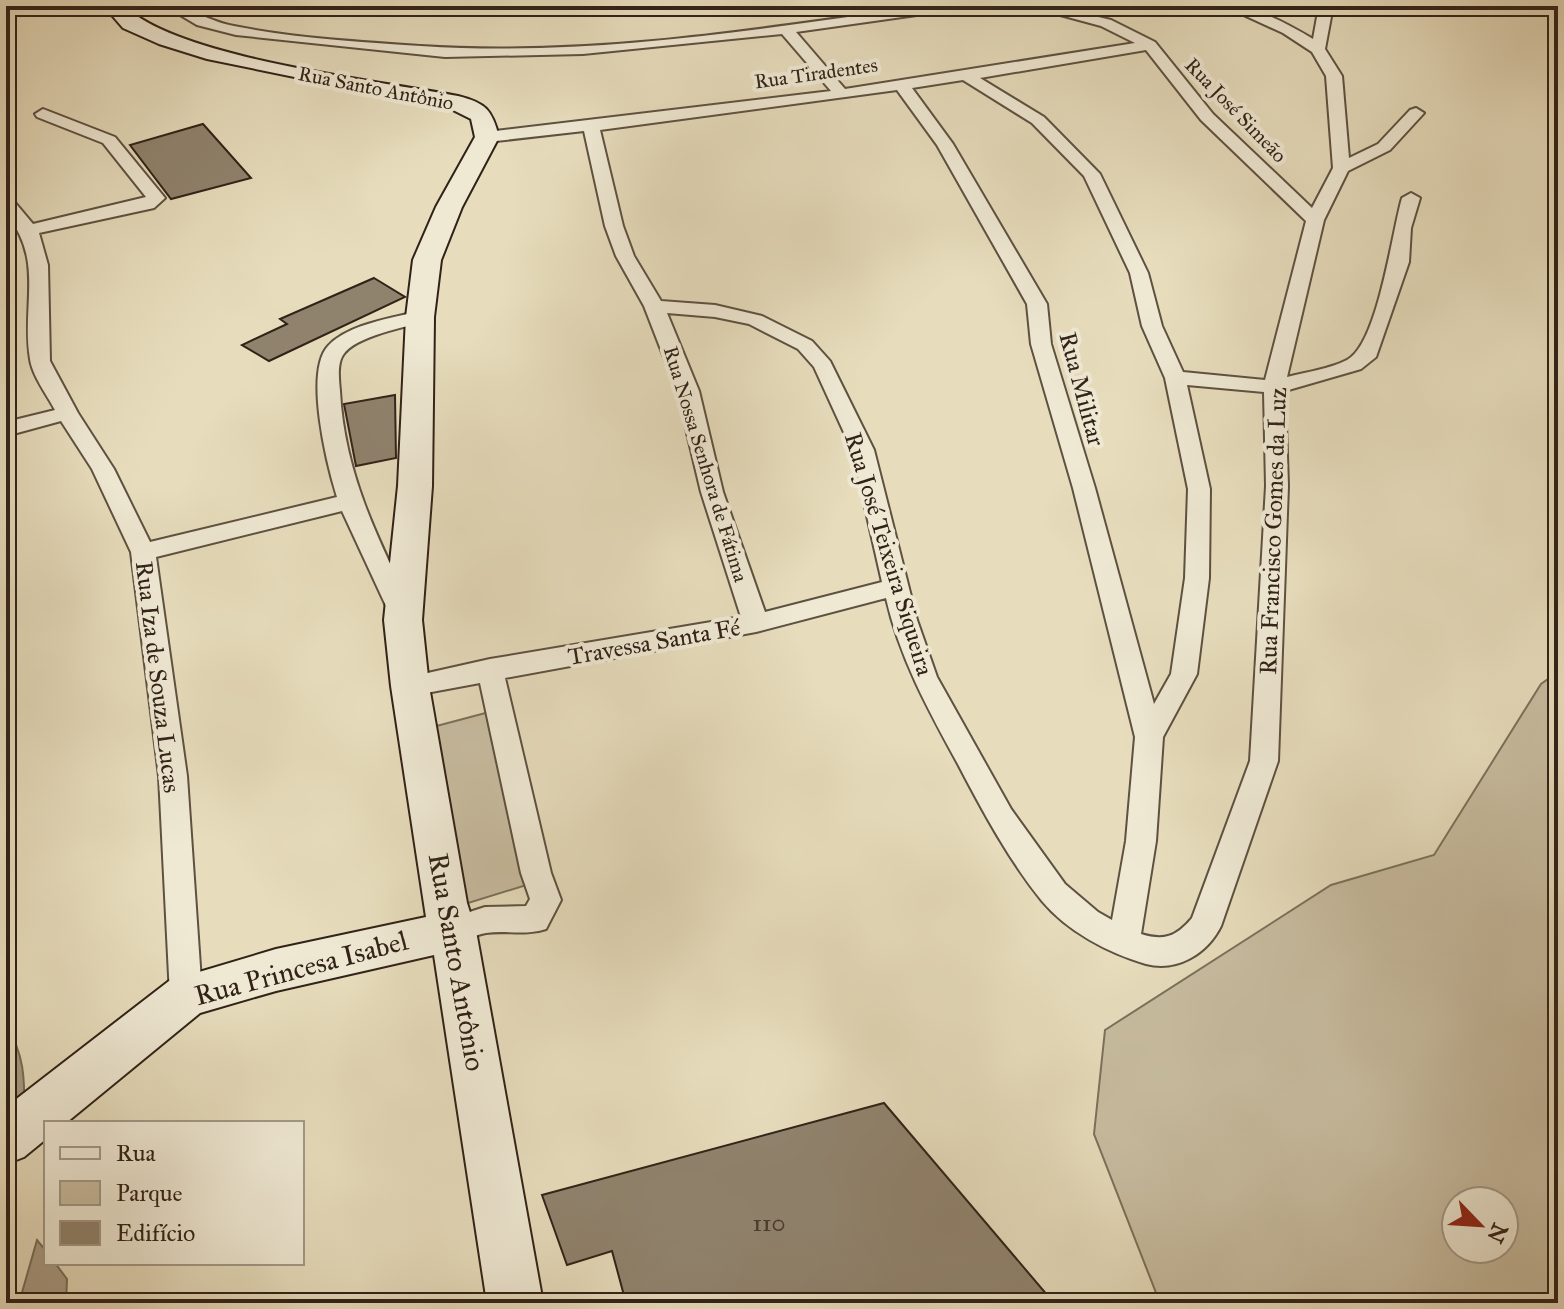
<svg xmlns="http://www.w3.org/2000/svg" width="1564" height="1309" font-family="'IM FELL Great Primer',serif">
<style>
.green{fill:#c8bda1;stroke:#7c705c;stroke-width:2;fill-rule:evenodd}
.water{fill:#a99d85;stroke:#796c59;stroke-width:2}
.building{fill:#90836e;stroke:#312218;stroke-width:2}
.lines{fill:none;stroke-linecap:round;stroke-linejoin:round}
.minor-casing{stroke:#5e5141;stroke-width:4}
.secondary-casing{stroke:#312218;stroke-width:4}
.minor{fill:#efe9d4;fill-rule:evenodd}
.secondary{fill:#efe9d4;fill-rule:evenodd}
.labels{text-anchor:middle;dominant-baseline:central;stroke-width:8;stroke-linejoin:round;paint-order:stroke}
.far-street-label{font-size:20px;fill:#312218;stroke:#efe9d4}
.street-label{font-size:24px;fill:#312218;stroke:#efe9d4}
.near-number-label{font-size:24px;fill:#493a2e}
.near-street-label{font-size:28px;fill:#312218;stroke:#efe9d4}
</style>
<rect width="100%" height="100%" fill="#e7ddbd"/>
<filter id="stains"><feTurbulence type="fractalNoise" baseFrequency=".0025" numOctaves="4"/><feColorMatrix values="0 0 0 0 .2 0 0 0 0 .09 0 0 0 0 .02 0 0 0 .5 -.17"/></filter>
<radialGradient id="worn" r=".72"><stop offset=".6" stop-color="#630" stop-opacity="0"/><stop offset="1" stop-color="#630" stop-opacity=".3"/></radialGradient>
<g class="green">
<path d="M1558 672V1303H1160L1094 1134 1105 1030 1331 885 1434 855 1541 684ZM1456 1201H1504V1249H1456Z"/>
<path d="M493 711 536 882 465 904 429 728Z"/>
</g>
<g class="water">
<path d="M6 1025C24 1054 25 1078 24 1112L6 1101Z"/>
<path d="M37 1240 46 1251V1263H55L67 1279 66 1303H19Z"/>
</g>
<g class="building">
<path d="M203 124 251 178 171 199 130 145Z"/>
<path d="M374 278 405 297 269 361 242 345 287 324 280 319Z"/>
<path d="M395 395 396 458 356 466 344 404Z"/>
<path d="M884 1103 1054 1303H626L612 1251 567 1265 542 1195Z"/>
</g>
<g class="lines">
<defs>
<g id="minor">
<path d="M165 6C189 6 210 22 234 26 294 38 359 42 421 46 589 57 757 30 923 6H959L952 10 796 32 845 89 1135 43 1101 26 1027 6H1052L1111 20 1155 42 1213 114 1312 208 1333 168 1326 76 1312 52 1283 33 1224 6C1256 6 1286 23 1313 39L1317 17 1312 6H1326L1331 17 1325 49 1342 76 1349 158 1378 144 1410 110 1416 108 1424 113 1390 150 1348 171 1324 220 1287 377C1306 372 1330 369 1347 360 1378 344 1392 232 1402 198L1411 193 1420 198 1411 228 1409 262 1376 357 1361 369 1285 391 1288 486 1278 761 1221 926C1207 954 1177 972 1146 964 1108 953 1067 931 1042 901 1009 860 983 812 959 766 929 711 900 659 886 598L756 632 505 678 551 873 561 900 546 929C526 936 506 930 486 933 469 936 459 947 442 941L437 931 442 921 485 907 526 906 530 899 521 873 480 683 410 696 401 693 397 686 401 679 490 659 741 617 701 492 677 391 644 306 616 256 605 226 584 131 487 142 479 137 487 132 831 91 782 34 583 54 445 57 236 35 197 25ZM1146 50 1201 120 1306 221 1265 380 1183 372 1162 326 1148 273 1100 174 1044 117 980 78ZM963 80 1032 123 1084 176 1130 273 1142 326 1165 378 1188 489 1185 578 1171 674 1154 704 1095 488 1051 344 1047 304 953 144 912 88ZM897 90 937 145 1027 304 1031 344 1073 488 1135 737 1126 841 1112 920 1098 912 1065 884 1011 809 937 677 917 620 874 450 830 361 812 341 762 316 715 305 661 301 634 256 623 226 600 130ZM667 313 715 317 749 324 798 349 814 367 852 450 882 582 765 612 723 492 699 391ZM1187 385 1264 392 1266 486 1250 761 1192 918C1176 937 1164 941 1141 934L1156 841 1163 737 1197 674 1209 578 1210 489Z"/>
<path d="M43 109 115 137 165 198 154 208 39 233 48 265 50 361 78 413 114 469 150 542 337 497C327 465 304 372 328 346 348 324 393 318 420 311L430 317 427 321C406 327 355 336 343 355 337 364 339 380 340 391 344 473 379 542 415 615L411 621 402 624 393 621 342 511 156 557 187 776 202 996 197 1006 186 1011 175 1006 170 996 159 776 131 552 92 469 61 421 6 436V422L55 410C47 395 32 375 30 359 21 306 45 260 6 214V198L12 199 33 224 146 197 103 143 37 117 35 114Z"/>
</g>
<path id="secondary" d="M104 6H125C176 58 381 81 458 96 486 103 492 110 499 137L462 207 441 260 434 317 432 486 422 620 429 686 467 903 476 931 543 1303H487L434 955 276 991 200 1013 66 1123H46V1139L24 1157 6 1164V1107L169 981 276 949 426 917 391 686 384 620 398 486 406 317 413 260 436 207 475 137 471 119 451 109 207 59 159 44 123 28Z"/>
</defs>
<use href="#minor" class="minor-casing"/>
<use href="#secondary" class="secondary-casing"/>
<use href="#minor" class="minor"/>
<use href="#secondary" class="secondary"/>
</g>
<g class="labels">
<g class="far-street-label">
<text transform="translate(816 73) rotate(-8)">Rua Tiradentes</text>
<text transform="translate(376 88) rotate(11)">Rua Santo Antônio</text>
<text transform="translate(1236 110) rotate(46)">Rua José Simeão</text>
<text transform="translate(706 464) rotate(73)">Rua Nossa Senhora de Fátima</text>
</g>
<g class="street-label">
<text transform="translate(1082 389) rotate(75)">Rua Militar</text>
<text transform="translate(1273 531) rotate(-88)">Rua Francisco Gomes da Luz</text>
<text transform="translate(889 554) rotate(73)">Rua José Teixeira Siqueira</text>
<text transform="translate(654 642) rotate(-10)">Travessa Santa Fé</text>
<text transform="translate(158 677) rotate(83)">Rua Iza de Souza Lucas</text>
</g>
<g class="near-number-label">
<text x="769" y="1223">110</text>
</g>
<g class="near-street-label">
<text transform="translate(457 962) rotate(80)">Rua Santo Antônio</text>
<text transform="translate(301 968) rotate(-15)">Rua Princesa Isabel</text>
</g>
</g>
<rect width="1564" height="1309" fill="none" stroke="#e7ddbd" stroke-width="32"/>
<rect x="8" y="8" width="1548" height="1293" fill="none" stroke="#312218" stroke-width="4"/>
<rect x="16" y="16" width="1532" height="1277" fill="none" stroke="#312218" stroke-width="2"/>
<rect x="44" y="1121" width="260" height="144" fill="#efe9d4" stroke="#a39989" stroke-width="2"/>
<rect x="60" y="1147" width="40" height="12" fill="#efe9d4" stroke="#a39989" stroke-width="2"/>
<text x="116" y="1161" font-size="24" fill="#312218">Rua</text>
<rect x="60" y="1181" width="40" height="24" fill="#c8bda1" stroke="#a39989" stroke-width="2"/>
<text x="116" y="1201" font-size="24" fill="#312218">Parque</text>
<rect x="60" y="1221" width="40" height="24" fill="#90836e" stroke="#a39989" stroke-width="2"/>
<text x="116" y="1241" font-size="24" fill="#312218">Edifício</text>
<g transform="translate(1480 1225) rotate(115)"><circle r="38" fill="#efe9d4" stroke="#a39989" stroke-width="2"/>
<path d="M0-6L14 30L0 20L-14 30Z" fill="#8f2418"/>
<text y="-12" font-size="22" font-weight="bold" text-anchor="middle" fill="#312218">N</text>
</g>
<rect width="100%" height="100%" filter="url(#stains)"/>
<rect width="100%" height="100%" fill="url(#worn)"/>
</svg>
